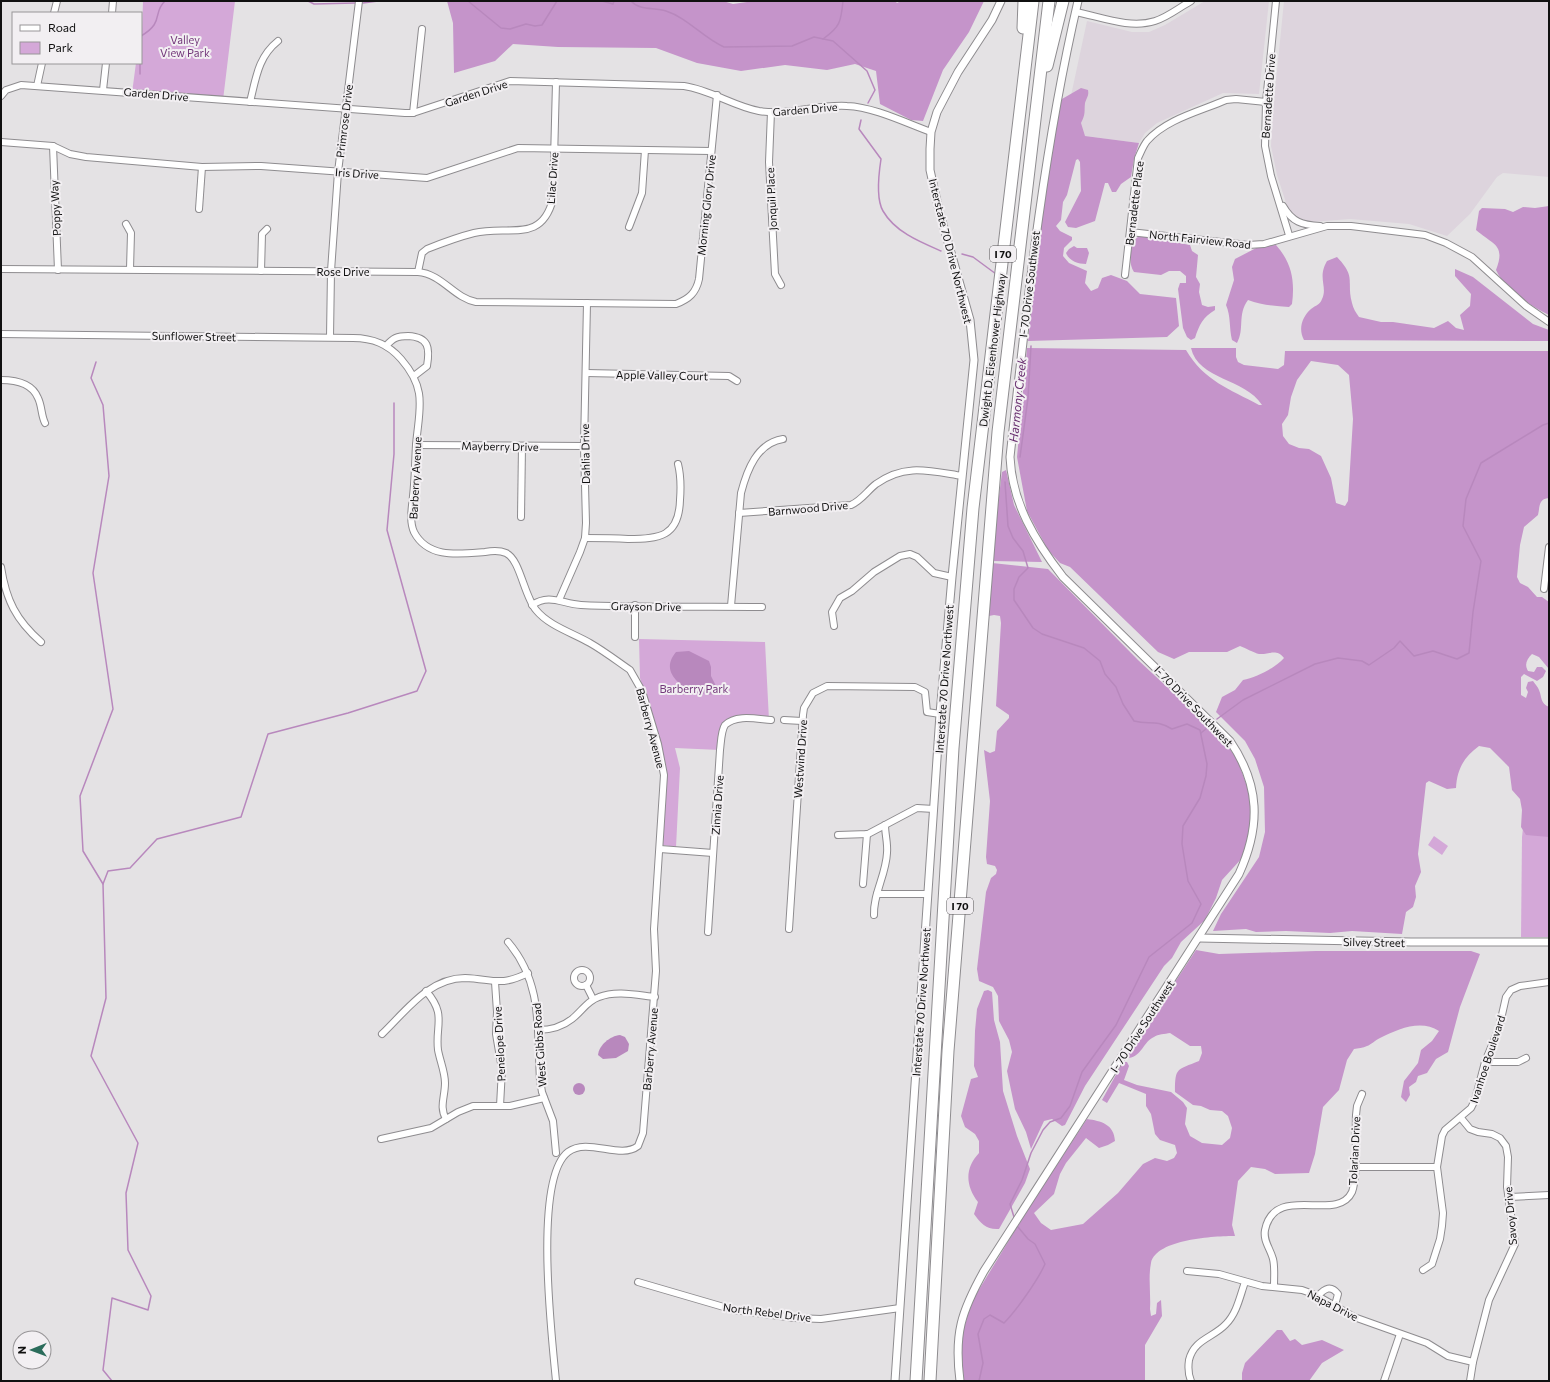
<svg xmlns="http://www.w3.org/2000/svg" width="1550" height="1382" font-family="Commissioner,sans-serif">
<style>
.built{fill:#ddd4dd}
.green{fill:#d4a8d8}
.forest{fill:#c594ca;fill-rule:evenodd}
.water{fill:#b888bd}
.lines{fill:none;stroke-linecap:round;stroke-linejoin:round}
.stream{stroke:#b888bd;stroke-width:1.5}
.minor-casing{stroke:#8e8c8f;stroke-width:8}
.tertiary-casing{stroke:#8e8c8f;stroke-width:9}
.motorway-casing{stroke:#8e8c8f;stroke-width:13}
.minor{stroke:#fff;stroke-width:6}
.tertiary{stroke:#fff;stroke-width:7}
.motorway{stroke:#fff;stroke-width:11}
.labels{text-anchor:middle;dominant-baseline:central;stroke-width:4;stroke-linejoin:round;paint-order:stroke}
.shield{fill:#f2eff2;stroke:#545354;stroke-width:1}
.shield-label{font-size:10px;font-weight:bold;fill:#101010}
.park-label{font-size:11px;fill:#73387a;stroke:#f2eff2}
.street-label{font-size:11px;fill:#101010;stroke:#f2eff2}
.water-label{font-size:12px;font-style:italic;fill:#662b6d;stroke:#f2eff2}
</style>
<rect width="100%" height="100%" fill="#e4e2e4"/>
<g class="built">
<path d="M1205 1H1269L1259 94 1223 93 1157 123 1145 133 1139 143 1063 133 1087 21 1132 32H1149L1165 25Z"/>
<path d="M1284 1H1549V177L1503 173 1497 177 1470 214 1447 236 1409 224 1350 219 1312 222 1299 220 1293 215 1288 209 1277 175 1271 146 1272 121Z"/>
</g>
<g class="green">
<path d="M143 1H235L223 100 132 93 136 63H141Z"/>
<path d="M639 639 765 642 769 720 748 718 725 726 720 750 675 748 680 768 676 847 663 845 666 791 665 762 640 678Z"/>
<path d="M1535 726 1549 730V937H1521L1522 837Z"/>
<path d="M1434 836 1448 846 1442 855 1428 845Z"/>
</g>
<g class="forest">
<path d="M447 1H723L733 4 754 1H895L897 3 901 1H984L969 32 943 70 923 121 911 120 880 104 876 71 855 64 827 70 785 65 741 71 697 63 656 48 558 47 513 44 495 61 454 73 453 23Z"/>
<path d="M1081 88 1088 90C1089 96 1087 97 1085 103 1084 112 1086 113 1081 123L1085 136 1139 143 1134 159 1131 177 1121 184 1116 192H1112L1108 183H1105L1095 221 1076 228 1068 227 1065 222 1081 191 1080 162 1078 159 1076 160 1067 195 1063 202 1061 220 1056 226 1060 231 1072 237V240L1064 248 1063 256 1069 263 1087 271 1085 283 1091 291 1098 288 1102 278 1111 275 1127 281 1140 294 1176 298 1179 326 1167 337 1028 341 1039 240 1057 114 1062 99Z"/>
<path d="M1549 206V315C1531 306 1505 290 1496 270 1506 244 1493 245 1476 230L1479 211 1482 208 1505 209 1513 212 1523 207 1535 208Z"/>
<path d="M1138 237H1147L1190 245 1192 251 1198 255 1196 277 1200 284 1199 292 1202 305 1208 307 1215 306V310C1203 317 1199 325 1195 338L1191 340 1187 337 1183 328 1178 289 1180 283H1186V276L1180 271H1169L1161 275 1134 272C1128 263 1131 251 1133 241Z"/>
<path d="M1276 245C1292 263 1295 281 1292 304L1289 307C1275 306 1261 305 1248 300 1237 315 1245 329 1237 343L1232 340C1229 328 1231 316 1226 305L1234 280 1232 267 1235 259 1260 246Z"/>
<path d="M1074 246 1077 248H1087L1089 253 1086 264C1078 264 1069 261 1066 253L1069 249Z"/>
<path d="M1337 257C1357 278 1346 281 1352 303 1353 308 1356 313 1359 317L1381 322H1393L1434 328 1448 321 1456 328 1464 330 1460 315 1470 306 1471 294 1455 276V269L1473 277 1533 324 1549 330V341L1304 340C1298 329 1302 317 1311 309 1316 305 1320 305 1322 299 1328 287 1317 278 1327 261Z"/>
<path d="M1027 348 1186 350C1204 381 1230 389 1259 405H1262C1245 378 1198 380 1191 348H1236V357L1238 362 1244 365 1278 369 1284 365 1285 351H1549V498C1538 499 1540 507 1538 515L1524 527 1520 545 1517 577 1520 583 1528 587 1537 597H1542L1549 602V669L1539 657 1532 654C1527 659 1524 664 1528 671L1534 672 1537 667H1542L1546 671 1543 677 1537 681 1524 674 1521 677V695L1526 698 1528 692 1526 688 1528 682 1533 681C1535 684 1538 687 1539 690 1542 697 1540 703 1549 707V837L1526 835 1521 827 1522 810 1520 799 1512 790 1509 767 1490 748 1479 746C1464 757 1457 769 1456 788L1447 789 1429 781 1426 783 1418 854 1421 872 1415 886 1416 897 1413 907 1406 912 1402 934 1352 931 1330 933 1286 931 1256 932 1246 929 1213 931 1221 914 1259 857 1265 832 1264 787 1255 759 1245 741 1216 712 1222 697 1235 690 1243 680C1256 678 1275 668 1284 658 1276 648 1269 655 1259 654 1254 653 1246 648 1240 646L1227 652H1189L1174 659 1158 652 1070 567 1060 563 1048 550 1027 511 1017 457ZM1311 361 1338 365 1349 375 1353 419 1348 501 1345 506 1336 503 1331 478 1321 456 1309 449 1299 448 1289 444 1283 436 1282 424 1288 415 1291 397 1297 380Z"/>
<path d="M1006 470 1014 505 1042 562 991 561 1002 472Z"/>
<path d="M992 563 1048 569 1138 660 1224 740 1238 761 1250 795 1252 818 1250 842 1243 857 1222 880 1216 898 1205 920 1181 942 1172 958 1164 966 1085 1086 1065 1125 1062 1126 1052 1119 1044 1121 1031 1149 1026 1132 1015 1109 1007 1071 1012 1052 1009 1040 999 1021 998 996 993 987 979 981 977 969 986 892 991 878 996 874 997 870 995 866 987 864 986 857 990 801 984 750 990 753 995 751 997 731 1009 718V715L996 706 1001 623 1000 616 994 615 989 616 987 613Z"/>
<path d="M1196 950 1219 954 1316 951H1471L1480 954 1460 1007 1448 1052 1436 1059 1427 1073 1418 1076 1416 1082 1409 1087 1410 1095 1406 1102 1401 1097 1404 1081 1418 1063 1421 1050 1432 1041 1439 1031C1421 1019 1398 1029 1380 1038 1375 1040 1371 1045 1367 1046 1363 1048 1358 1048 1354 1049L1347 1060 1339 1090 1323 1107 1315 1154 1309 1173 1275 1174 1265 1169 1251 1167 1238 1181 1232 1225 1235 1236C1215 1236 1156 1239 1151 1263 1148 1278 1151 1294 1150 1309L1151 1316 1156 1314 1157 1303 1161 1300 1162 1316 1145 1345V1381H964L961 1349 964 1328 972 1301 1033 1201 1087 1119C1101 1121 1114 1124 1115 1141L1108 1145 1099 1148 1086 1138 1066 1163 1060 1174 1054 1194 1034 1213 1041 1223 1051 1230 1083 1224 1118 1193 1143 1164 1155 1158 1167 1161 1174 1158 1177 1153 1175 1145 1160 1140 1155 1134 1151 1114 1146 1106V1094L1119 1083 1107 1103 1102 1100 1123 1062H1127L1129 1066 1124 1080 1137 1085 1171 1092 1183 1102 1187 1108 1185 1124 1190 1136 1202 1143 1222 1145 1230 1138 1232 1128 1228 1116 1222 1111 1210 1110 1201 1106 1193 1105 1175 1092C1175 1067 1177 1070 1199 1061L1202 1053 1201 1046H1190L1170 1033C1165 1034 1158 1034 1154 1037 1143 1042 1142 1056 1129 1058L1128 1054Z"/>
<path d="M988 990 992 992 994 1020 1000 1042 1003 1091 1017 1136 1030 1169 1025 1183 999 1229C987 1230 981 1224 974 1214L978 1202C965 1185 965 1168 979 1153V1141L975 1134 965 1127 961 1116 971 1079 978 1077 974 1066 975 1031 977 1009 984 991Z"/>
<path d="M1277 1330H1282L1290 1341 1295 1339 1302 1345 1322 1340 1344 1350 1322 1363 1309 1381H1242V1373L1245 1363Z"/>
</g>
<g class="water">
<path d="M689 651 709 661 711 667V676L717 688 714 694 708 695C702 692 697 694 690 692 687 691 682 687 680 684 669 674 666 664 676 652Z"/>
<path d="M620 1035 625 1037 629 1044 628 1051 616 1058 603 1059 598 1055C599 1045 610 1036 620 1035Z"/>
<circle cx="579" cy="1089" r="6"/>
</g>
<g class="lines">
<g class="stream">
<path d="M308 1 314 4 355 3"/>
<path d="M468 1 501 28 510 29 526 24 535 26 542 25 557 1"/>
<path d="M602 1 613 4 614 1"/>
<path d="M631 1C640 11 654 7 666 11 688 18 703 38 724 47L792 46 814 37 833 41 867 71 875 90 868 103"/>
<path d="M363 3 378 1"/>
<path d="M141 36C165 22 152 13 165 1"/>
<path d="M823 39C840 27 841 22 843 1"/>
<path d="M140 63V74"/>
<path d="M861 120 859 129 881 159C879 172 876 199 883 211 895 232 920 242 941 251"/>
<path d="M962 254 973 257 996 274"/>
<path d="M96 362 91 378 103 405 109 476 93 573 113 709 80 796 83 851 103 884 106 998 91 1056 138 1143 126 1193 128 1250 151 1296 148 1310 112 1298 103 1370 112 1381"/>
<path d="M1020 457 1028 398 1031 346"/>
<path d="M1005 482 1008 526 1013 538 1023 551 1028 568 1019 577 1014 589V600L1033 628 1042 634 1084 648 1100 661 1105 674 1116 687 1123 704 1134 721C1150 725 1155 719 1172 729L1187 724 1200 730 1207 764 1206 776 1200 798 1183 826 1182 844 1188 881 1201 904 1192 923 1149 957 1116 1025 1082 1072 1070 1106 1061 1118 1050 1122 1043 1130 1031 1153 1022 1180 1010 1204 1014 1217"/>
<path d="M1217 719 1243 700 1315 664 1338 658 1362 661 1369 665 1394 648 1400 641 1414 656 1433 651 1457 659 1469 653 1473 612 1481 561 1463 526 1466 499 1481 463 1543 425 1549 423"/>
<path d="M1201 733 1207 728"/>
<path d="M103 884 108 871 130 868 157 839 241 817 268 734 348 713 417 691 426 671 387 530 394 454V403"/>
<path d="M979 1381 983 1363 978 1334 984 1319 990 1315 1004 1323C1016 1311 1038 1280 1045 1264L1035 1244 1028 1239 1018 1227"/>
</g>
<defs>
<g id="minor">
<path d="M1276 1 1266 102 1265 146 1271 176 1289 235"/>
<path d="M1076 12C1101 17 1130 29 1155 21 1168 17 1180 7 1191 1"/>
<path d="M54 13 57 1"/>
<path d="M112 13 113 1"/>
<path d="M37 86 42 63"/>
<path d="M103 90 106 63"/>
<path d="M1 96 6 90 21 85 405 113H413L510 81 684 86C711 90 733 106 759 111 789 116 817 104 847 106 874 107 906 123 931 132"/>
<path d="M250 102C256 78 258 57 278 41"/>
<path d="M771 112 769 162 775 274 781 285"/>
<path d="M413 113 422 29"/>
<path d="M1 142 53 146 70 154 86 157 202 167 261 166 427 178 518 148 711 151"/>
<path d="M53 146 58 270"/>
<path d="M1283 206C1292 222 1302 225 1320 226"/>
<path d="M199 209 202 167"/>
<path d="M126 224 131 233 130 269"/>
<path d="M629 227 642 193 645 150"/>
<path d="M1130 232 1248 245 1264 244 1327 226H1351L1425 235 1446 243 1472 257 1526 306 1549 322"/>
<path d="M1 269 418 272C442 274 454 298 476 302L676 304C689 299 696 293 699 279L717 95"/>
<path d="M261 271 262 234 267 229"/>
<path d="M418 272 422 253 427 249C442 243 458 237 474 233 508 224 541 245 553 199L556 82"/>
<path d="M1125 275 1138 158C1141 152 1143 146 1147 141 1166 119 1201 111 1226 100L1236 99 1266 102"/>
<path d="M1 334 353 338C373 338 388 344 401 359 428 390 419 409 416 445 415 462 415 479 413 496 412 507 409 521 414 532 428 559 459 554 485 552 491 551 499 550 506 553 520 559 524 596 536 610 549 626 573 633 590 643 604 651 617 661 630 670L642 691 658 744 664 775 654 929 656 971 643 1133 638 1146C620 1160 588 1137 568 1152 533 1179 552 1338 556 1381"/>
<path d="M330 337 331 271 338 172 359 1"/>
<path d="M386 346C393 338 397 336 408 336 429 337 430 348 427 366L414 376"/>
<path d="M586 373 729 376 737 381"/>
<path d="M1 380C16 380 32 383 38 398 42 406 41 415 45 423"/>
<path d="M416 445 584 446"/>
<path d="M739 513 851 505C862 500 867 491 876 484 905 463 930 471 962 476"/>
<path d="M521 517 522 446"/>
<path d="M585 538C599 538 613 538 628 539 659 539 679 537 680 500 681 487 681 476 678 464"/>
<path d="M1 567C6 600 16 620 41 642"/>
<path d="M1544 589 1549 547"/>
<path d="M559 600 580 552 585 538 586 523 584 446 587 303"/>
<path d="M532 605C550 593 562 604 581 605 641 608 702 606 762 607"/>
<path d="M731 606 741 493C747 470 757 443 783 439"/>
<path d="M834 626 832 612 840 598 852 591 874 572 900 556 910 554 917 557 934 573 952 577"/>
<path d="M635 637V605"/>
<path d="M784 720 802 721"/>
<path d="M838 835 868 834 917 808 934 809"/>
<path d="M660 849 713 853"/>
<path d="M863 884 867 834"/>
<path d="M877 894H928"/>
<path d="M874 915C873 894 886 875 887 853 888 844 885 834 885 825"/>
<path d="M789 929 803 715 804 708 813 693 827 686 915 687 925 692 927 712 940 714"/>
<path d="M708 932 720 750C721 743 721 731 725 725 736 714 757 719 771 720"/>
<path d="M508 942C543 983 537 1029 540 1080L542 1092 553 1121 556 1153"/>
<circle cx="582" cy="978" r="8"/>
<path d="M495 982 497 1012 496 1034 502 1069 500 1106"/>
<path d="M586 985 593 999"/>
<path d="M426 991C447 1015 435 1025 438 1050 440 1061 445 1072 445 1083 445 1097 439 1107 446 1119"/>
<path d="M538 1030C551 1030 562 1027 572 1019 582 1011 587 1001 599 997 616 990 637 995 655 997"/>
<path d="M382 1034C406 1011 429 978 465 978 493 979 500 987 528 973"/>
<path d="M1485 1062H1518L1526 1058"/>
<path d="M1461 1118 1470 1129 1478 1132 1492 1134 1500 1138 1506 1146 1508 1157 1507 1187 1515 1244 1489 1300 1473 1362 1470 1381"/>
<path d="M381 1139 431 1128 458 1112 473 1106H510L544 1098"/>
<path d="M1355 1167H1437"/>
<path d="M1510 1197 1549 1195"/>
<path d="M1423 1270 1432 1264 1440 1239 1442 1226 1443 1213 1437 1167 1442 1136 1445 1130 1471 1108 1475 1100 1485 1062 1499 1028 1506 997 1511 990 1520 986 1549 982"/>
<path d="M1187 1271 1219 1274 1262 1286 1302 1290 1316 1295 1354 1317 1427 1343 1448 1356 1473 1362"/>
<path d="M638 1282 734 1310 795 1318 821 1319 900 1308"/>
<path d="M1274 1286C1274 1277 1275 1267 1273 1259 1270 1248 1263 1241 1265 1230 1275 1182 1337 1224 1352 1192 1358 1176 1355 1134 1356 1115L1357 1106 1362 1094"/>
<path d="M1318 1296C1325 1288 1331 1285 1338 1294L1335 1305"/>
<path d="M1191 1381C1188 1374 1188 1367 1189 1360 1194 1339 1213 1338 1226 1324 1237 1313 1240 1296 1245 1282"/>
<path d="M1384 1381 1400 1334"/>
</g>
<g id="tertiary">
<path d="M1199 938 1411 942H1549"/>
<path d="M895 1381 940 714 952 577 974 360 970 320 939 210 930 170V149L931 132 937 112 958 72 992 20 1001 1"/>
<path d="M960 1381C954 1334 961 1312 984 1271L1239 874C1261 826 1260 785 1230 741L1063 577C1035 541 1012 503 1010 457 1027 304 1043 151 1078 1"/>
</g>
<g id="motorway">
<path d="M1023 28 1024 1"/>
<path d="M1047 66 1063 1"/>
<path d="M916 1381 953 748 973 508 1033 1"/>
<path d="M930 1381 948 1051 998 432 1049 1"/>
</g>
</defs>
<use href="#minor" class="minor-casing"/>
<use href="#tertiary" class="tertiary-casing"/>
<use href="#motorway" class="motorway-casing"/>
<use href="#minor" class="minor"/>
<use href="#tertiary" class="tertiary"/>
<use href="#motorway" class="motorway"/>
</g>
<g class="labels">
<g class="shield">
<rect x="990" y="246" width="26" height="16" rx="3"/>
<rect x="947" y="898" width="26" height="16" rx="3"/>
</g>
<g class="shield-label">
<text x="1003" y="254">I 70</text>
<text x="960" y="906">I 70</text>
</g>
<g class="park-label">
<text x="185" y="39">Valley<tspan x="185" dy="13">View Park</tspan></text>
<text x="694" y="688">Barberry Park</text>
</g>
<g class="street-label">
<text transform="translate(476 93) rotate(-18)">Garden Drive</text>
<text transform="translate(156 94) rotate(5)">Garden Drive</text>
<text transform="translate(1268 96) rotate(-86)">Bernadette Drive</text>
<text transform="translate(805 109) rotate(-5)">Garden Drive</text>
<text transform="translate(344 121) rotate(-83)">Primrose Drive</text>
<text transform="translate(357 173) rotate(4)">Iris Drive</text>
<text transform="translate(552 178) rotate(-86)">Lilac Drive</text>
<text transform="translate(771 199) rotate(-93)">Jonquil Place</text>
<text transform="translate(1134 203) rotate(-83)">Bernadette Place</text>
<text transform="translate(706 205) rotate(-84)">Morning Glory Drive</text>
<text transform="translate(55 208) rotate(-93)">Poppy Way</text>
<text transform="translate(1200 239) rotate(6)">North Fairview Road</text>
<text transform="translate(951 251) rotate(76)">Interstate 70 Drive Northwest</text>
<text x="343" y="271">Rose Drive</text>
<text transform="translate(1029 284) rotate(-83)">I- 70 Drive Southwest</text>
<text transform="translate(194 336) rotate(1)">Sunflower Street</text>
<text transform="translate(992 350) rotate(-83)">Dwight D. Eisenhower Highway</text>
<text transform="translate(662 375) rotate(1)">Apple Valley Court</text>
<text transform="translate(500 446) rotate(1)">Mayberry Drive</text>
<text transform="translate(585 454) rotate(-91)">Dahlia Drive</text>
<text transform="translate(415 478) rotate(-87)">Barberry Avenue</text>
<text transform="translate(808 508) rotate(-5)">Barnwood Drive</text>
<text transform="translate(646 606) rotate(1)">Grayson Drive</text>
<text transform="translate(944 679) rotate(-86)">Interstate 70 Drive Northwest</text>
<text transform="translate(1194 706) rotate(46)">I- 70 Drive Southwest</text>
<text transform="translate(651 728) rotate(75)">Barberry Avenue</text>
<text transform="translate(800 759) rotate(-86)">Westwind Drive</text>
<text transform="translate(717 805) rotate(-86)">Zinnia Drive</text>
<text transform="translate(1374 942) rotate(1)">Silvey Street</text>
<text transform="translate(921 1002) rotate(-86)">Interstate 70 Drive Northwest</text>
<text transform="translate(1142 1026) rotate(-57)">I- 70 Drive Southwest</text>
<text transform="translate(499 1044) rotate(-93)">Penelope Drive</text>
<text transform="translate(539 1045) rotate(-94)">West Gibbs Road</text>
<text transform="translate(650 1049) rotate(-85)">Barberry Avenue</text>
<text transform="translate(1487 1059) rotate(-72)">Ivanhoe Boulevard</text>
<text transform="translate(1354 1151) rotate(-87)">Tolarian Drive</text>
<text transform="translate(1510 1216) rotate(-95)">Savoy Drive</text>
<text transform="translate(1333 1305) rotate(27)">Napa Drive</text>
<text transform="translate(767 1312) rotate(7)">North Rebel Drive</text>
</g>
<g class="water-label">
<text transform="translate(1017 400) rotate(-84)">Harmony Creek</text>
</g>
</g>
<rect width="1550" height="1382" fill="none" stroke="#101010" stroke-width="4"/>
<rect x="12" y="12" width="130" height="52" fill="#f2eff2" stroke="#989698"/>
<rect x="20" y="25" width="20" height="6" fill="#ffffff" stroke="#989698"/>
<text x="48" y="32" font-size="12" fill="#101010">Road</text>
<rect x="20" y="42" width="20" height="12" fill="#d4a8d8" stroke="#989698"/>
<text x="48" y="52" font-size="12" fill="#101010">Park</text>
<g transform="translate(32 1350) rotate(269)"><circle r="19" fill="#f2eff2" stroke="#989698"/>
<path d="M0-3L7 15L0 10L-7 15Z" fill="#2b6c5b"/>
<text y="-6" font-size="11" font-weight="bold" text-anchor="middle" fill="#101010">N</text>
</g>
</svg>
